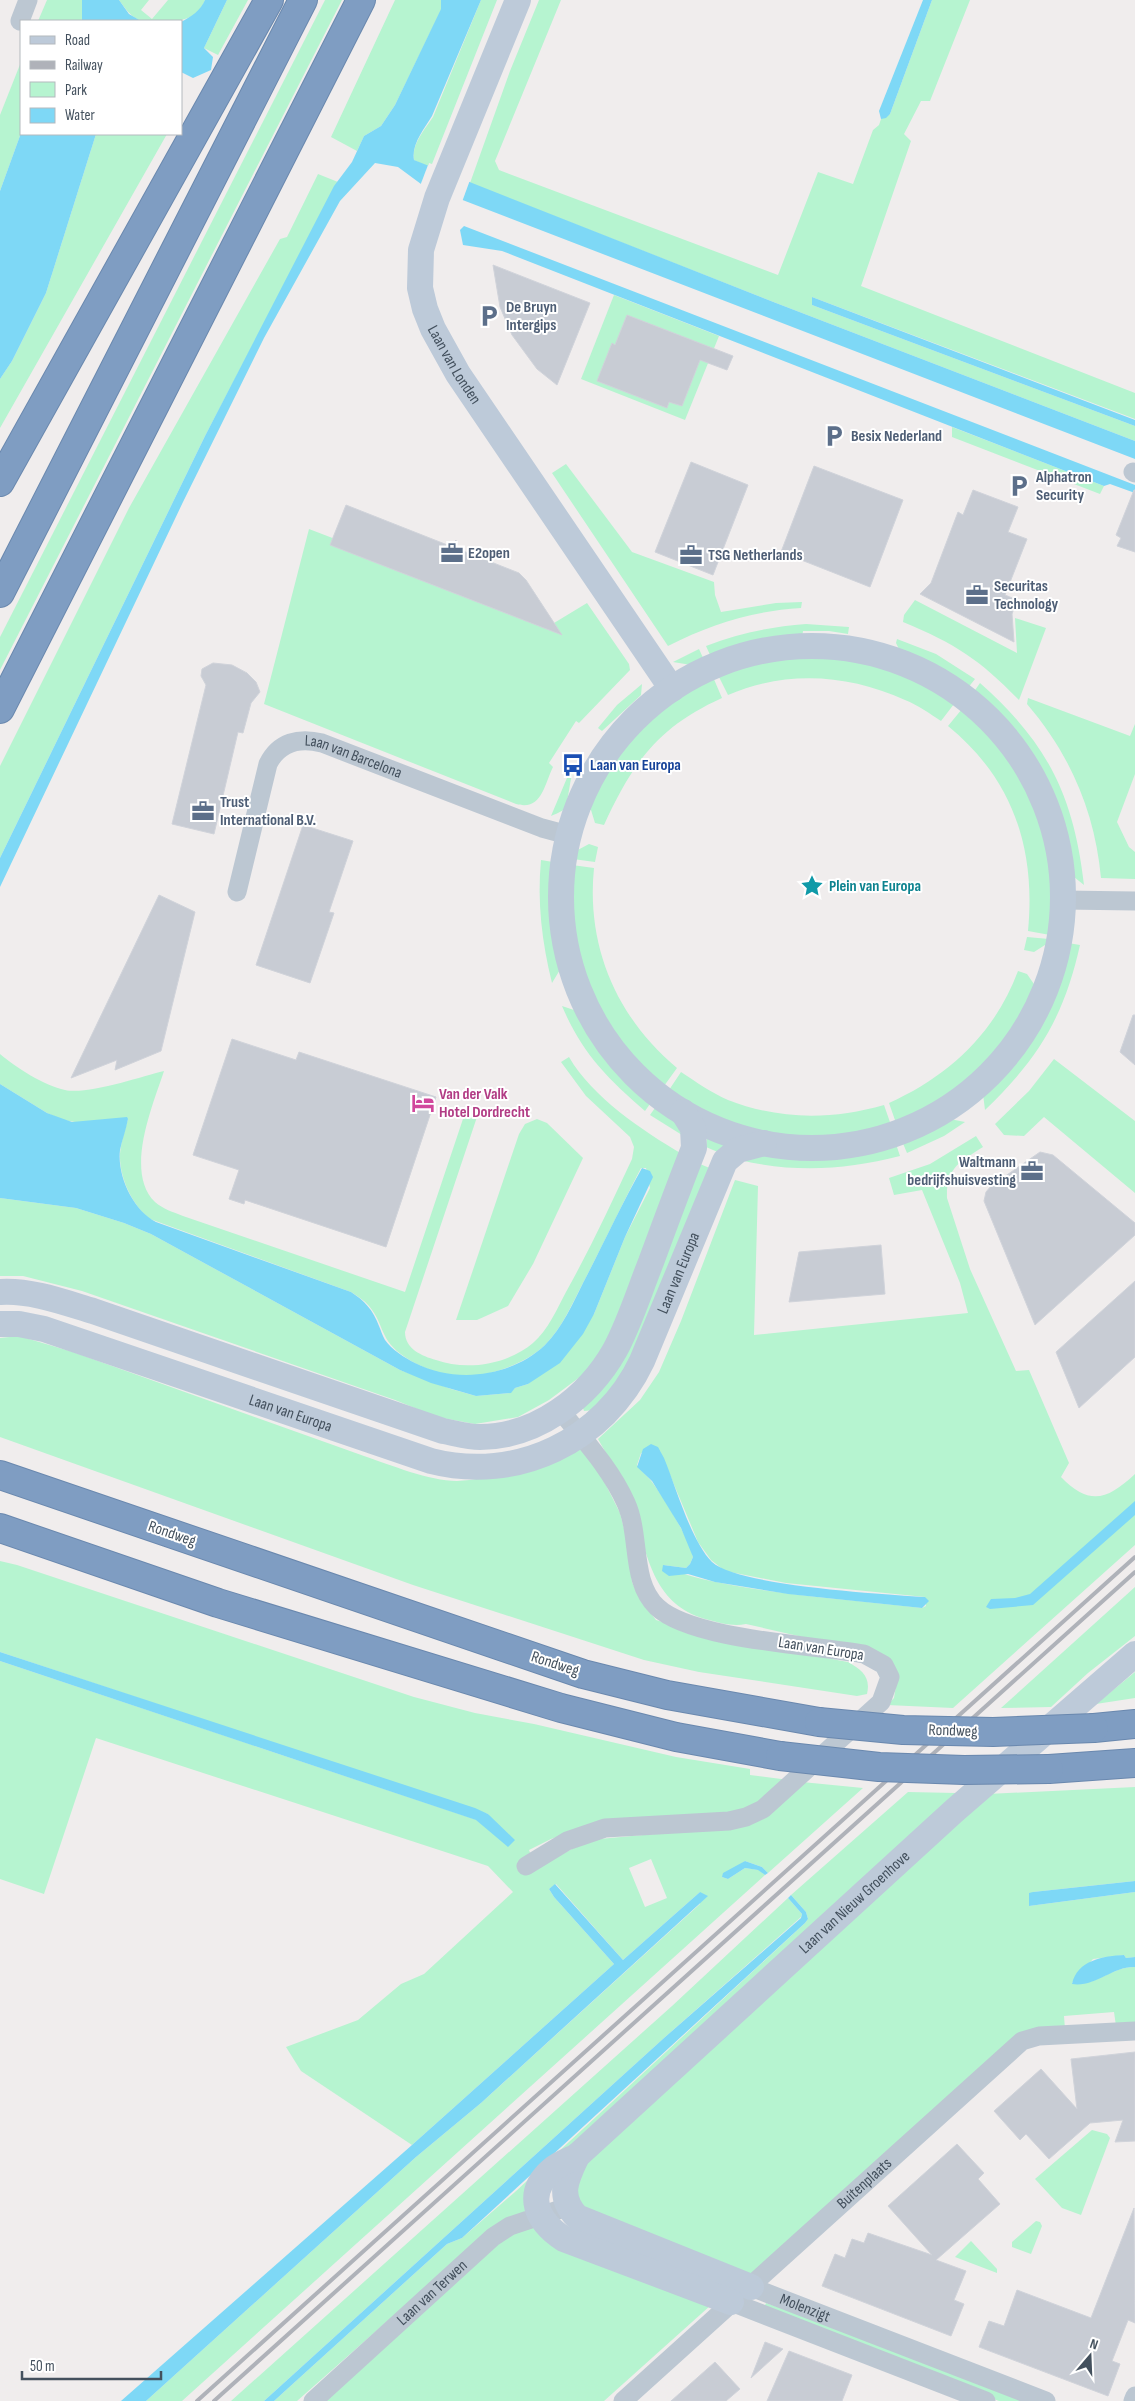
<svg xmlns="http://www.w3.org/2000/svg" width="1135" height="2401" font-family="'Sofia Sans Condensed',sans-serif">
<style>
.green{fill:#b6f4d0;fill-rule:evenodd}
.water{fill:#7ed8f6}
.pier{fill:#f0eded}
.building{fill:#c8ccd4;stroke:#d0d3da}
.lines{fill:none;stroke-linecap:round;stroke-linejoin:round}
.highway-casing{stroke:#6a88ae;stroke-width:30}
.street{stroke:#bcc7d2;stroke-width:19}
.secondary{stroke:#bdcad9;stroke-width:26}
.highway{stroke:#7f9dc2;stroke-width:28}
.rail{stroke:#afb2b9;stroke-width:4}
.highway-bridge-casing{stroke:#6a88ae;stroke-width:30;stroke-linecap:butt}
.highway-bridge{stroke:#7f9dc2;stroke-width:28}
.labels{text-anchor:middle;dominant-baseline:central;stroke-width:4;stroke-linejoin:round;paint-order:stroke}
.service-label{font-size:16px;font-weight:bold;fill:#4e5e75;stroke:#fff;text-anchor:start}
.street-label{font-size:16px;fill:#43505d;stroke:#fff}
.transit-label{font-size:16px;font-weight:bold;fill:#164399;stroke:#fff;text-anchor:start}
.culture-label{font-size:16px;font-weight:bold;fill:#0d838f;stroke:#fff;text-anchor:start}
.hotel-label{font-size:16px;font-weight:bold;fill:#b23c85;stroke:#fff;text-anchor:start}
</style>
<rect width="100%" height="100%" fill="#f0eded"/>
<g class="green">
<path d="M47 0H82V21H38Z"/>
<path d="M119 0H149L141 10 152 19 168 0H205C197 22 177 21 158 21 152 21 144 23 139 20 129 15 125 8 119 0Z"/>
<path d="M227 0H248L218 55 204 48Z"/>
<path d="M325 0H342L0 670V637Z"/>
<path d="M395 0H441L442 8 395 105 381 126 364 136 357 151 331 137Z"/>
<path d="M481 0H497L432 164 429 163 428 167 414 160C411 145 425 129 433 117Z"/>
<path d="M539 0H561L495 161 499 170 778 275 818 172 853 184 873 130 879 125 881 119 890 114 932 0H970L930 101H921L904 134 911 141 861 286 1135 393V419L812 297V305L1135 426V441L776 303 470 183 510 71Z"/>
<path d="M21 62V133L0 191V115Z"/>
<path d="M96 134H167L0 428V379L12 361 46 293Z"/>
<path d="M318 174 338 182 205 436 0 858V766L129 508 280 239 287 237Z"/>
<path d="M614 295 719 336 685 420 581 379Z"/>
<path d="M952 427 1104 486 1100 494 952 437Z"/>
<path d="M566 464 632 552 714 582 715 595 721 612 776 603 802 602 801 608C752 611 711 624 668 646L552 473Z"/>
<path d="M309 529 554 623 587 603 629 664 630 670 579 723 576 721 549 763 553 767C544 785 542 811 516 804L264 704Z"/>
<path d="M915 600 1017 653 1015 618 1046 628 1019 700C980 660 956 644 903 622L904 615Z"/>
<path d="M806 624 849 627 848 634 829 631H803L802 638C770 639 741 645 711 657L706 646C739 633 770 627 806 624Z"/>
<path d="M897 639 936 654 975 679 967 689 934 666 901 653 896 643Z"/>
<path d="M699 649 704 660 691 665 673 662Z"/>
<path d="M823 656C871 662 915 673 954 704L941 721C930 714 918 705 905 700 848 674 786 670 728 695L718 675 748 663 787 657Z"/>
<path d="M713 677 722 698C658 727 633 762 604 825L595 823 591 810 587 809C612 750 656 706 713 677Z"/>
<path d="M980 683C1048 743 1074 797 1084 885L1074 877 1069 865 1061 823 1050 793 1035 765 1020 741 993 710 973 693Z"/>
<path d="M642 684 641 695 602 731 598 728 617 705Z"/>
<path d="M1028 698 1130 736 1135 724V774L1117 822 1129 847 1135 852V879L1101 878C1095 812 1070 754 1027 704Z"/>
<path d="M962 709C972 719 983 728 992 738 1039 788 1063 868 1050 935L1028 931C1036 849 1013 779 948 726Z"/>
<path d="M572 766 574 768C570 777 568 804 565 808 562 812 555 814 551 816Z"/>
<path d="M589 844 598 847 595 862 573 859 574 852Z"/>
<path d="M541 860 553 862C550 904 552 926 561 968L552 983C542 942 537 902 541 860Z"/>
<path d="M572 865 594 868C586 947 617 1018 677 1068L664 1086C595 1038 561 946 572 865Z"/>
<path d="M1027 937 1049 939 1048 946 1045 945 1034 952 1024 950Z"/>
<path d="M1068 943 1080 945C1064 1017 1038 1059 985 1110L983 1094 1028 1042 1048 1009Z"/>
<path d="M1018 971 1027 974 1036 987C1004 1053 964 1094 896 1123L889 1103C949 1076 995 1033 1018 971Z"/>
<path d="M562 1006 577 1011C600 1050 618 1073 652 1101L645 1111C607 1078 582 1053 562 1006Z"/>
<path d="M0 1054C15 1067 45 1086 65 1090 87 1095 140 1077 164 1071 153 1105 124 1172 155 1202 163 1209 173 1212 183 1216L405 1292 467 1107 479 1111 405 1332C405 1349 422 1356 436 1360 466 1371 507 1365 533 1343 548 1330 557 1309 566 1292 590 1249 611 1204 632 1159L634 1147 630 1137 586 1096 561 1062 569 1057C592 1097 643 1131 682 1154L615 1334 592 1368 549 1400 518 1417 475 1424 437 1417 395 1400 82 1291 23 1276H0V1198L76 1208 124 1223 151 1234 400 1370 451 1389 476 1396 510 1393 515 1388 528 1384 594 1314 625 1237 650 1188 646 1168H641C621 1206 603 1245 583 1283 572 1304 562 1328 545 1345 525 1365 479 1381 450 1376 437 1373 416 1365 405 1357 379 1340 385 1325 369 1306 364 1300 357 1296 351 1292L150 1219C132 1205 119 1177 120 1154 121 1142 125 1130 128 1119L100 1120 81 1123 63 1120 47 1113 0 1084Z"/>
<path d="M1054 1059 1135 1121V1193L1044 1117 1024 1136 1004 1135 995 1124 1029 1091Z"/>
<path d="M681 1072C696 1082 712 1093 728 1100 779 1120 832 1120 884 1105L891 1125C817 1152 730 1137 669 1090Z"/>
<path d="M657 1105 673 1117 682 1135 650 1115Z"/>
<path d="M537 1119 547 1123 583 1158 533 1264 508 1306 477 1320H456L519 1134 525 1124Z"/>
<path d="M950 1119 965 1122 944 1136 907 1153 902 1141Z"/>
<path d="M704 1128 735 1139 720 1153 706 1147 707 1138Z"/>
<path d="M976 1136 983 1147C960 1162 946 1167 947 1198L970 1269 1016 1371 1029 1370 1069 1463 1061 1477C1090 1507 1108 1499 1135 1474V1545L953 1708 887 1705 894 1698 897 1679 864 1651 746 1624C733 1627 721 1623 709 1620 645 1604 648 1543 627 1493 620 1475 608 1457 598 1439L640 1400 659 1372 681 1321 735 1180 758 1186 754 1335 968 1313 960 1283 922 1190 894 1195 889 1178 930 1164ZM660 1451 698 1542 711 1560 725 1571 786 1583 925 1597 926 1606 922 1608C862 1601 802 1597 743 1587 716 1582 687 1578 663 1565L686 1568 690 1564 693 1557C689 1538 664 1498 652 1482 647 1475 641 1472 637 1465L641 1453Z"/>
<path d="M896 1144 900 1156C846 1170 794 1173 740 1160L758 1154 795 1157 847 1155Z"/>
<path d="M700 1164 712 1169 634 1361 594 1410 584 1411 581 1402Z"/>
<path d="M19 1336 73 1352 364 1456C391 1465 429 1481 457 1481 495 1480 543 1460 580 1449L584 1451 602 1477 620 1513 629 1548 632 1582 641 1601 656 1620 712 1637 848 1662C862 1670 871 1677 867 1694L857 1696 699 1672 644 1660 413 1585 0 1437V1338Z"/>
<path d="M0 1561 17 1565 414 1697 475 1713 534 1724 676 1757 750 1769V1775L789 1780 745 1812 595 1824 551 1839 529 1850 536 1868 574 1848 599 1839 721 1828 802 1782 863 1788 768 1873 762 1867 745 1861 722 1877 728 1879 745 1868 759 1870 765 1875 182 2401H146L416 2157 481 2103 700 1904V1892L623 1960 556 1884 549 1889 554 1897 614 1964 412 2145 301 2071 286 2047 358 2020 401 1984 424 1974 513 1892 488 1866 96 1738 44 1894 0 1879V1661L477 1820 508 1846 488 1814 0 1652ZM651 1859 667 1898 645 1907 629 1868Z"/>
<path d="M1135 1587V1636L1088 1673 1051 1707 1001 1708Z"/>
<path d="M1135 1672V1698L1096 1704Z"/>
<path d="M1135 1787V1881L1033 1892 1029 1906 1135 1892V1957L1126 1958 1124 1955 1093 1959 1072 1983C1092 1988 1113 1966 1135 1967V2024L1116 2026 1114 2012 1064 2016 1065 2029 1021 2033 746 2279 592 2217 573 2197 578 2170 987 1794Z"/>
<path d="M908 1792 956 1793 523 2213 427 2286 297 2401H274L447 2244 462 2238 515 2192 805 1923 808 1919 806 1912 791 1895Z"/>
<path d="M788 1898 802 1914 801 1917 664 2038 264 2401H231L672 2006Z"/>
<path d="M1092 2130 1107 2134 1110 2138 1081 2215 1062 2208 1035 2179Z"/>
<path d="M1036 2221 1040 2222 1042 2226 1031 2254 1012 2247V2242Z"/>
<path d="M527 2228H536L711 2305 604 2401H326L506 2237Z"/>
<path d="M971 2241 997 2269V2273L955 2257Z"/>
<path d="M766 2303 783 2309 1038 2401H999L763 2310Z"/>
</g>
<g class="water">
<path d="M82 0H119L129 14 141 21H82Z"/>
<path d="M205 0H227L204 48 213 57 211 70 193 78 181 72V22C191 17 201 10 205 0Z"/>
<path d="M441 0H481L432 116C424 129 411 145 414 160L776 303 1135 441V459L421 184 398 167 375 163 340 201 264 338 183 502 0 887V858L205 436 334 186 352 162 364 136 381 126 395 105 441 9Z"/>
<path d="M923 0H932L890 114 886 118 881 119 879 111Z"/>
<path d="M21 133 96 134 46 293 12 361 0 379V191Z"/>
<path d="M464 226 1135 485V493L1110 484 1104 486 502 251 463 245 460 230Z"/>
<path d="M812 297 1135 420V426L812 305Z"/>
<path d="M0 1084 47 1113 72 1122 127 1117 128 1119C126 1130 122 1140 120 1150 117 1176 133 1210 156 1222L351 1292C365 1301 373 1310 379 1326 381 1330 382 1335 385 1340 391 1349 405 1358 415 1363 456 1384 511 1377 545 1345 562 1328 573 1303 583 1283 603 1245 621 1205 642 1168L650 1171 653 1177 625 1237 594 1314 583 1334 560 1363 528 1384 515 1388 511 1393 476 1396 431 1383 400 1370 151 1234 124 1223 76 1208 0 1198Z"/>
<path d="M651 1444 658 1447 664 1458C676 1487 691 1541 712 1562 738 1586 884 1594 925 1597L929 1601 922 1608 788 1594 715 1582 688 1574 669 1576 662 1571 663 1565 686 1568 690 1564 693 1557 681 1528 652 1481 637 1467 643 1449Z"/>
<path d="M1135 1501V1515L1033 1605 990 1609 986 1607 991 1599 1015 1598 1030 1594Z"/>
<path d="M0 1652 475 1808 488 1814 515 1840 508 1847 476 1820 0 1661Z"/>
<path d="M745 1861 762 1867 768 1873 765 1875 758 1870 745 1868 728 1879 722 1877 723 1873Z"/>
<path d="M1135 1881V1892L1029 1906V1893L1033 1892Z"/>
<path d="M555 1884 623 1960 700 1892 708 1896 481 2103 416 2157 146 2401H121L412 2145 614 1964 554 1897 549 1889Z"/>
<path d="M791 1895 806 1912 808 1919 805 1923 462 2238 447 2244 274 2401H264L664 2038 801 1918 802 1914 788 1898Z"/>
<path d="M1124 1955 1126 1958 1135 1957V1967C1113 1966 1094 1988 1072 1984 1077 1960 1104 1956 1124 1955Z"/>
</g>
<path class="pier" d="M428 165 470 180 462 202 420 186Z"/>
<g class="building">
<path d="M493 265 590 303 557 385 537 369 512 335 500 307Z"/>
<path d="M627 315 733 356 727 370 700 360 682 406 669 402 667 408 597 381 612 343 615 345Z"/>
<path d="M691 462 748 485 713 575 655 552Z"/>
<path d="M814 466 903 500 870 587 781 552Z"/>
<path d="M973 490 1018 507 1008 532 1027 539 1005 595 1017 600 1012 614 1014 642 920 594 931 583 958 512 963 515Z"/>
<path d="M1134 490H1135V552L1117 546 1121 538 1116 535Z"/>
<path d="M346 505 450 546 456 540 458 549 519 573 526 580 562 635 330 545Z"/>
<path d="M213 663 232 665 247 673 256 682 260 692 251 703 243 733 238 732 214 834 172 824 206 685 201 676 202 669Z"/>
<path d="M303 825 353 841 329 912 334 913 310 983 256 965Z"/>
<path d="M159 895 195 912 161 1051 115 1070 117 1060 71 1078Z"/>
<path d="M1133 1015H1135V1065L1120 1052Z"/>
<path d="M232 1039 296 1060 299 1052 436 1097 386 1247 245 1200 244 1204 229 1199 239 1170 193 1155Z"/>
<path d="M1040 1152 1053 1155 1135 1223V1235L1035 1325 984 1201 986 1192 991 1186Z"/>
<path d="M881 1245 885 1294 789 1302 799 1252Z"/>
<path d="M1135 1281V1357L1079 1408 1056 1352Z"/>
<path d="M1135 2052V2141L1115 2142 1123 2120 1090 2123 1049 2159 1026 2134 1020 2140 994 2111 1041 2069 1077 2109 1071 2059Z"/>
<path d="M957 2144 984 2173 978 2179 1000 2204 936 2260 966 2271 954 2300 964 2304 951 2336 822 2286 835 2254 845 2258 852 2239 864 2243 868 2233 932 2255 888 2206Z"/>
<path d="M1134 2208 1135 2323 1128 2320 1112 2361 1120 2364 1108 2396 979 2347 989 2321 1004 2326 1017 2290 1091 2318Z"/>
<path d="M765 2342 783 2349 751 2378Z"/>
<path d="M789 2351 852 2375 842 2401H767Z"/>
<path d="M715 2362 740 2389 726 2401H671Z"/>
</g>
<g class="lines">
<defs>
<g id="highway">
<path d="M0 482 269 0"/>
<path d="M0 593 303 0"/>
<path d="M0 709 361 0"/>
<path d="M0 1475 583 1674 667 1695 819 1722"/>
<path d="M0 1528 218 1603 561 1708 676 1737 780 1756"/>
<path d="M1094 1728 1135 1724"/>
<path d="M1049 1769 1135 1763"/>
</g>
</defs>
<use href="#highway" class="highway-casing"/>
<g class="street">
<path d="M20 21 28 0"/>
<path d="M1133 472 1135 473"/>
<path id="s1" d="M237 892 268 764C279 742 299 737 322 743L542 828 568 835"/>
<path d="M1063 900 1135 901"/>
<path d="M526 1866 567 1841 605 1828 729 1821 746 1817 763 1809 881 1702 890 1677 884 1665 864 1654C814 1645 692 1640 657 1607 630 1581 641 1536 626 1503 611 1469 584 1440 560 1410"/>
<path id="s2" d="M751 2287 1046 2401"/>
<path d="M731 2302 986 2401"/>
<path id="s3" d="M313 2401 493 2237 510 2226 567 2207"/>
<path id="s4" d="M623 2401 1022 2041 1039 2036 1135 2031"/>
<path d="M1133 2401 1135 2396"/>
</g>
<g class="secondary">
<path id="s5" d="M518 0 437 198 421 250 420 288 425 309 433 329 458 374 672 689"/>
<circle cx="812" cy="897" r="251"/>
<path d="M0 1292C31 1290 63 1302 93 1311L443 1431C455 1433 467 1437 480 1437 536 1437 588 1398 615 1350 630 1322 639 1292 651 1262 665 1224 679 1186 694 1148L693 1128 683 1112"/>
<path id="s6" d="M0 1324H19L44 1329 431 1461C517 1483 604 1441 642 1361L725 1161 738 1150 764 1143"/>
<path d="M577 2156C566 2179 557 2196 577 2217L751 2287"/>
<path id="s7" d="M731 2302 564 2239C536 2221 524 2193 553 2169 560 2163 570 2160 577 2156L954 1811 1135 1654"/>
</g>
<use href="#highway" class="highway"/>
<g class="rail">
<path d="M197 2401 1135 1557"/>
<path d="M214 2401 1135 1572"/>
</g>
<defs>
<g id="highway-bridge">
<path d="M819 1722 903 1730 993 1732 1094 1728"/>
<path d="M780 1756 879 1767 964 1770 1049 1769"/>
</g>
</defs>
<use href="#highway-bridge" class="highway-bridge-casing"/>
<use href="#highway-bridge" class="highway-bridge"/>
</g>
<defs>
<symbol id="parking-bare" viewBox="-9 -9 18 18"><path d="M-3.5-5.5H1a3.5 3.5 0 0 1 0 7H-1V5.5H-3.5ZM-1-3.4V-.6H.8a1.4 1.4 0 0 0 0-2.8Z" fill="#5c6f8a" stroke="#fff" stroke-width="2.5" paint-order="stroke"/></symbol>
<symbol id="office-bare" viewBox="-9 -9 18 18"><path d="M-6-3h4V-5.5h4V-3h4V5H-6ZM-1-4.5V-3h2v-1.5ZM-6 0V1H6V0Z" fill="#5c6f8a" stroke="#fff" stroke-width="2.5" paint-order="stroke"/></symbol>
<symbol id="bus-bare" viewBox="-9 -9 18 18"><path d="M-5-6H5V4H4V6H2V4H-2V6H-4V4H-5ZM-3.5-4V0h7V-4ZM-3.5 1.2v1.5H-2V1.2ZM2 1.2v1.5H3.5V1.2Z" fill="#1a4fb4" stroke="#fff" stroke-width="2.5" paint-order="stroke"/></symbol>
<symbol id="sight-bare" viewBox="-9 -9 18 18"><path d="M0-6L1.8-2.2L6-1.7L2.9 1.2L3.7 5.4L0 3.3L-3.7 5.4L-2.9 1.2L-6-1.7L-1.8-2.2Z" fill="#0f9aa8" stroke="#fff" stroke-width="2.5" paint-order="stroke"/></symbol>
<symbol id="hotel-bare" viewBox="-9 -9 18 18"><path d="M-6-4.5h1.5V1H6V5H4.5V3h-9V5H-6ZM-4 0a1.8 1.8 0 1 1 3.6 0ZM.5 0V-2.5h3Q6-2.5 6 0Z" fill="#d1479c" stroke="#fff" stroke-width="2.5" paint-order="stroke"/></symbol>
</defs>
<g fill-rule="evenodd">
<use href="#parking-bare" x="473" y="300" width="32" height="32"/>
<use href="#parking-bare" x="818" y="420" width="32" height="32"/>
<use href="#parking-bare" x="1003" y="470" width="32" height="32"/>
<use href="#office-bare" x="436" y="537" width="32" height="32"/>
<use href="#office-bare" x="675" y="539" width="32" height="32"/>
<use href="#office-bare" x="961" y="579" width="32" height="32"/>
<use href="#bus-bare" x="557" y="749" width="32" height="32"/>
<use href="#office-bare" x="187" y="795" width="32" height="32"/>
<use href="#sight-bare" x="796" y="870" width="32" height="32"/>
<use href="#hotel-bare" x="407" y="1087" width="32" height="32"/>
<use href="#office-bare" x="1016" y="1155" width="32" height="32"/>
</g>
<g class="labels">
<g class="service-label">
<text x="506" y="307">De Bruyn<tspan x="506" dy="18">Intergips</tspan></text>
<text x="851" y="436">Besix Nederland</text>
<text x="1036" y="477">Alphatron<tspan x="1036" dy="18">Security</tspan></text>
<text x="468" y="553">E2open</text>
<text x="708" y="555">TSG Netherlands</text>
<text x="994" y="586">Securitas<tspan x="994" dy="18">Technology</tspan></text>
<text x="220" y="802">Trust<tspan x="220" dy="18">International B.V.</tspan></text>
<text x="1016" y="1162" text-anchor="end">Waltmann<tspan x="1016" dy="18">bedrijfshuisvesting</tspan></text>
</g>
<g class="street-label">
<text stroke="none"><textPath href="#s5" startOffset="391">Laan van Londen</textPath></text>
<text stroke="none"><textPath href="#s1" startOffset="229">Laan van Barcelona</textPath></text>
<text stroke="none"><textPath href="#s6" startOffset="802">Laan van Europa</textPath></text>
<text stroke="none"><textPath href="#s6" startOffset="305">Laan van Europa</textPath></text>
<text transform="translate(172 1534) rotate(19)">Rondweg</text>
<text transform="translate(821 1649) rotate(9)">Laan van Europa</text>
<text transform="translate(555 1664) rotate(18)">Rondweg</text>
<text transform="translate(953 1731) rotate(2)">Rondweg</text>
<text stroke="none"><textPath href="#s7" startOffset="668">Laan van Nieuw Groenhove</textPath></text>
<text stroke="none"><textPath href="#s4" startOffset="325">Buitenplaats</textPath></text>
<text stroke="none"><textPath href="#s3" startOffset="161">Laan van Terwen</textPath></text>
<text stroke="none"><textPath href="#s2" startOffset="58">Molenzigt</textPath></text>
</g>
<g class="transit-label">
<text x="590" y="765">Laan van Europa</text>
</g>
<g class="culture-label">
<text x="829" y="886">Plein van Europa</text>
</g>
<g class="hotel-label">
<text x="439" y="1094">Van der Valk<tspan x="439" dy="18">Hotel Dordrecht</tspan></text>
</g>
</g>
<rect x="20" y="20" width="162" height="115" fill="#ffffff" stroke="#b4b9be"/>
<rect x="30" y="36" width="25" height="8" fill="#bdcad9" stroke="#b4b9be"/>
<text x="65" y="45" font-size="15" fill="#43505d">Road</text>
<rect x="30" y="61" width="25" height="8" fill="#afb2b9" stroke="#b4b9be"/>
<text x="65" y="70" font-size="15" fill="#43505d">Railway</text>
<rect x="30" y="82" width="25" height="15" fill="#b6f4d0" stroke="#b4b9be"/>
<text x="65" y="95" font-size="15" fill="#43505d">Park</text>
<rect x="30" y="108" width="25" height="15" fill="#7ed8f6" stroke="#b4b9be"/>
<text x="65" y="120" font-size="15" fill="#43505d">Water</text>
<g transform="translate(1090 2356) rotate(19)" stroke="#ffffff" stroke-width="4" paint-order="stroke">
<path d="M0-4L9 19L0 12L-9 19Z" fill="#43505d"/>
<text y="-8" font-size="14" font-weight="bold" text-anchor="middle" fill="#43505d">N</text>
</g>
<path d="M22 2371v8h139v-8" fill="none" stroke="#43505d" stroke-width="2.5"/>
<text x="30" y="2371" font-size="15" fill="#43505d" stroke="#ffffff" stroke-width="4" paint-order="stroke">50 m</text>
</svg>
